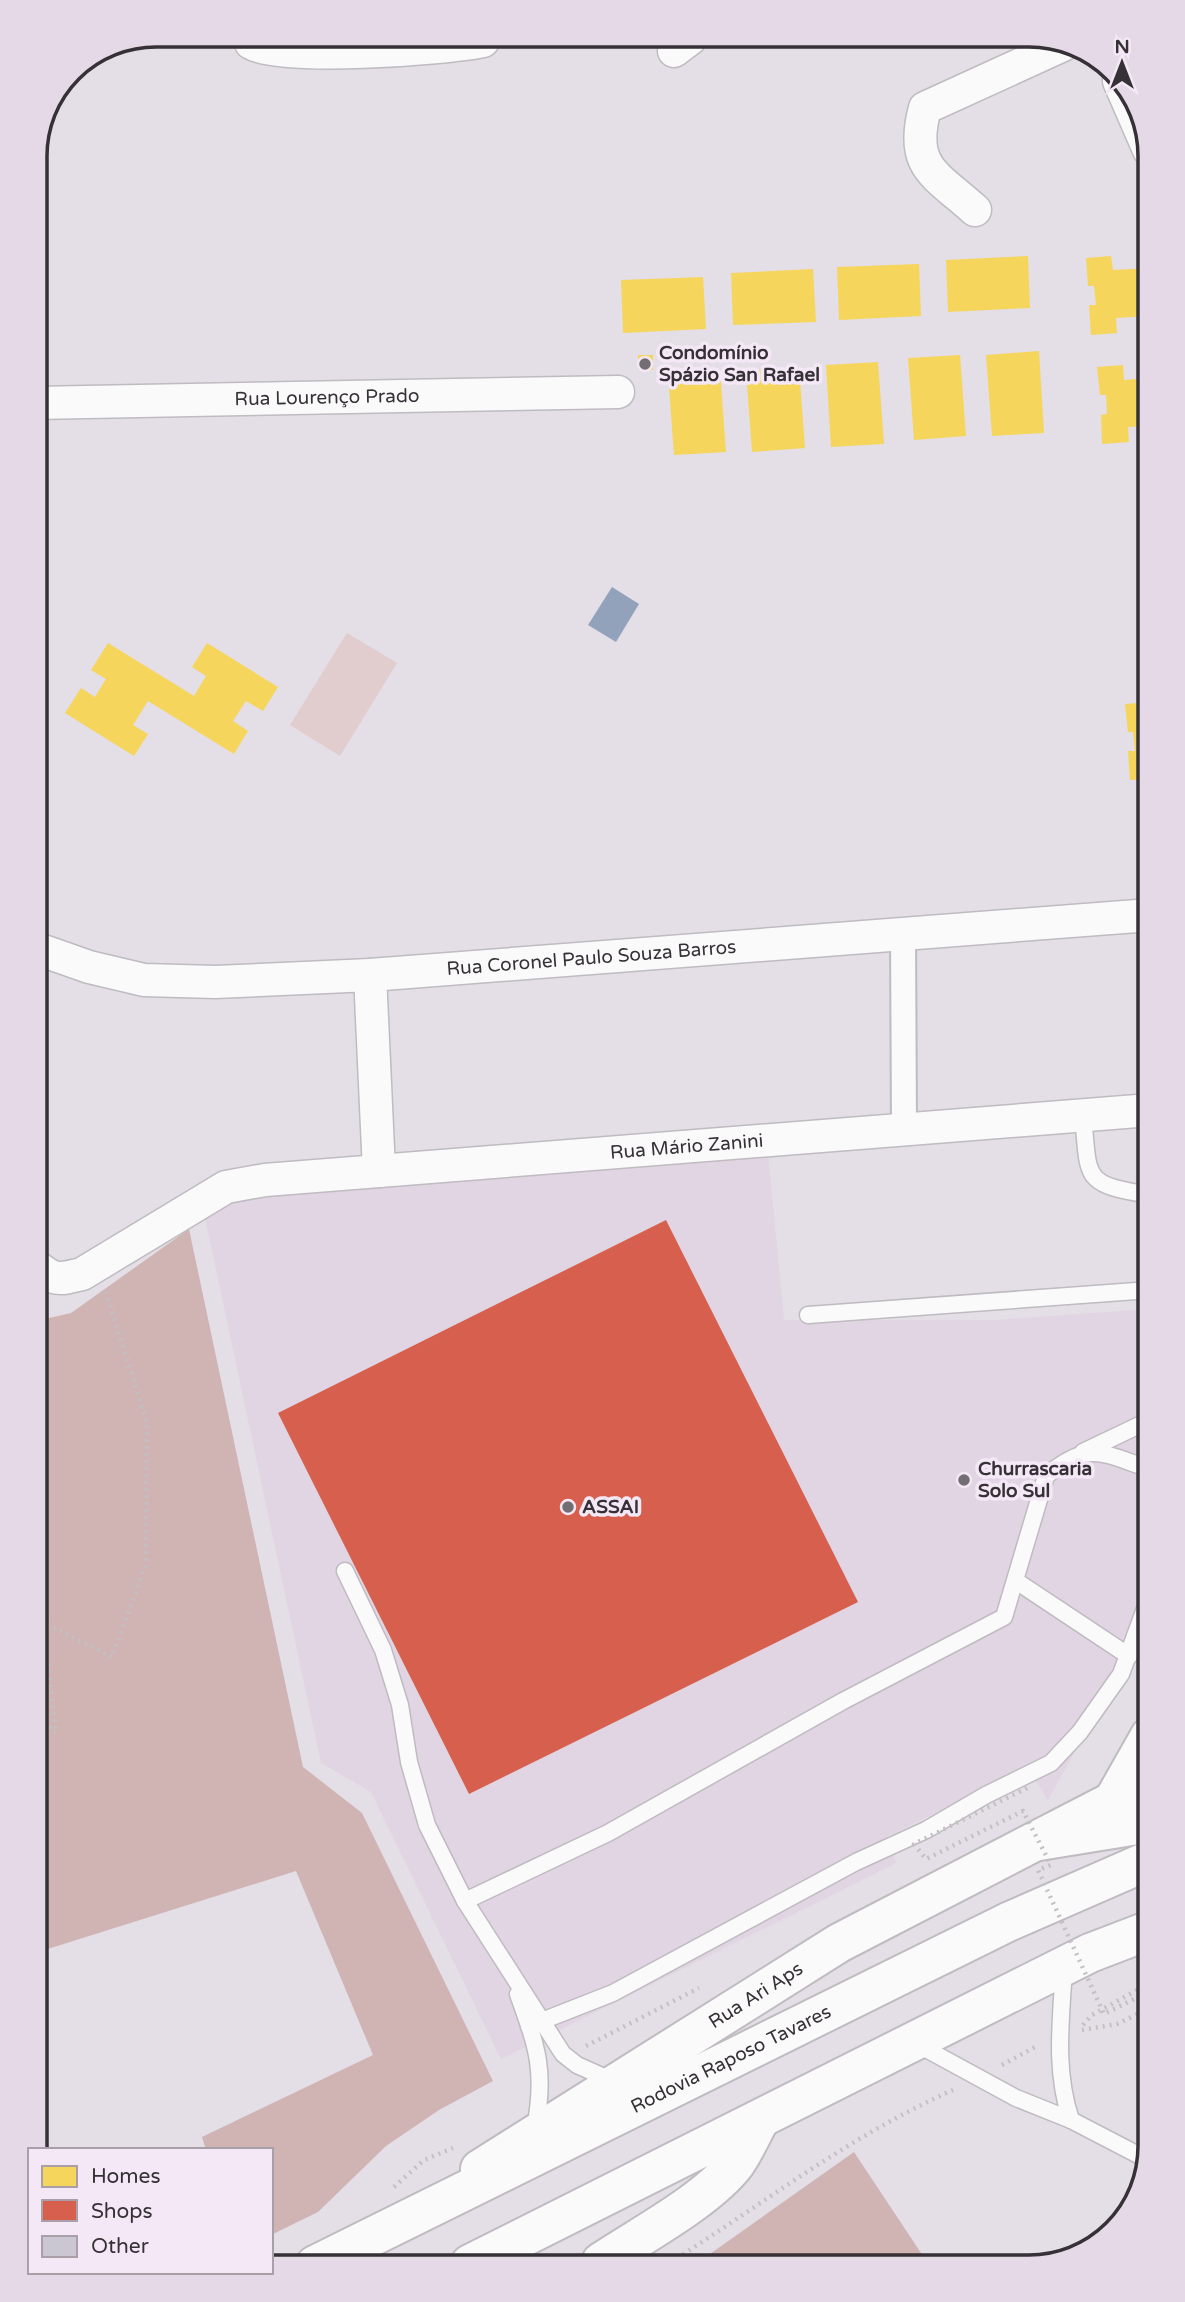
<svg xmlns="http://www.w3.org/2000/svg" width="1185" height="2302" font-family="'Varela Round',sans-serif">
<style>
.built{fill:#e1d4e3}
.green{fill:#e2cdce}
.forest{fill:#d0b4b4}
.water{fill:#93a2bb}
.homes{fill:#f6d55c}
.shops{fill:#d6604d}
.building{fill:#cac7d2}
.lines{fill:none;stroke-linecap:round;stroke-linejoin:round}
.service-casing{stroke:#bfbbc1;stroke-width:19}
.pedestrian-casing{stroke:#bfbbc1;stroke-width:28}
.minor-casing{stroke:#bfbbc1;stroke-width:35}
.tertiary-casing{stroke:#bfbbc1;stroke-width:42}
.secondary-casing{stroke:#bfbbc1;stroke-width:42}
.motorway-casing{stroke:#bfbbc1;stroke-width:42}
.path{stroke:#c2c0c2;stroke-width:4.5;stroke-dasharray:2 5;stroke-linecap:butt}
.service{stroke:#fbfafb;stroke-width:16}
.pedestrian{stroke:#fbfafb;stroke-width:24}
.minor{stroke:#fbfafb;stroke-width:32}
.tertiary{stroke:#fbfafb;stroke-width:38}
.secondary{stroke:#fbfafb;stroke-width:38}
.motorway{stroke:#fbfafb;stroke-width:38}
.path-bridge{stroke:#c2c0c2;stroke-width:4.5;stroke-dasharray:2 5;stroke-linecap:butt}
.poi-dot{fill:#726e74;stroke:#f5e8f6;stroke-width:2.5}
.labels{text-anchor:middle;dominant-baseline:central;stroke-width:7;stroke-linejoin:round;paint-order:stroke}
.poi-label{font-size:19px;font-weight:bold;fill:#353136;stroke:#f5e8f6;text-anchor:start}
.street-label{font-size:19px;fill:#353136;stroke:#f5e8f6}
.rim{fill:none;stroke:#353136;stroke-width:3.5}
</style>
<rect width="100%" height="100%" fill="#e4dee6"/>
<path class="built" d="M768 1153 784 1320H995L1150 1309V1616L1048 1800 1028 1768 886 1837 896 1863 501 2059 371 1792 321 1763 204 1213 226 1196Z"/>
<path class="green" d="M347 633 397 663 340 756 290 725Z"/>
<g class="forest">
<path d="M189 1229 303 1767 362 1813 493 2081 439 2110 386 2146 318 2212 271 2235V2150H206L202 2137 373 2055 296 1871 35 1953V1318L45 1319 71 1313Z"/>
<path d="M854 2152 925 2259 700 2261Z"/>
</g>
<path class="water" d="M612 587 639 604 616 642 588 625Z"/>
<g class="homes">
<path d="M1028 256 1030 308 948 312 946 260Z"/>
<path d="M1111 256 1113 270 1150 268V316L1116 318 1117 333 1091 335 1089 305H1096L1094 286H1088L1086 258Z"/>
<path d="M919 264 921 316 839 320 837 267Z"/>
<path d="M813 269 816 322 733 325 731 273Z"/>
<path d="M703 277 706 329 623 333 621 280Z"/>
<path d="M1039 351 1044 433 992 436 986 355Z"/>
<path d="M638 355H653V370L638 369Z"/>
<path d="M960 355 966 436 914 440 908 358Z"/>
<path d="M878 362 884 444 831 447 826 365Z"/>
<path d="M1123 365 1124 380 1150 378V426L1128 427 1129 442 1102 444 1101 415 1107 414 1106 395H1100L1097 367Z"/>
<path d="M799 367 805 448 752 452 746 371Z"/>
<path d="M720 370 726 452 674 455 668 374Z"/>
<path d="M108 643 194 696 206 676 192 667 207 643 278 687 263 711 246 701 233 721 248 731 234 754 148 701 133 725 148 734 134 756 65 713 81 688 95 697 106 679 91 670Z"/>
<path d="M1150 702V779L1130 780 1128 751H1135L1133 732H1128L1125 704Z"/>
</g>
<path class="shops" d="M666 1220 858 1602 469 1794 278 1413Z"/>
<path class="building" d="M1150 2109V2118L1140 2112Z"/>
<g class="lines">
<defs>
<g id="service">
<path d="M1083 1115C1089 1180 1082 1184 1150 1195"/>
<path d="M808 1315 1150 1290"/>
<path d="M1083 1452 1150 1420"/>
<path d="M345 1571 383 1650 400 1705 409 1762 427 1825 465 1901"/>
<path d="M1016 1581 1129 1656"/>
<path d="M1064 1968C1061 2020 1054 2070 1071 2120"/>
<path d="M518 1994C537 2047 546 2071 535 2128"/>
<path d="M529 2026 613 1993 856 1862 926 1830 986 1795 1051 1763 1080 1732 1121 1674 1150 1595"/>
<path d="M915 2043 1016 2098 1071 2120 1146 2159"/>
<path d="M615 2082 577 2065 563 2054 465 1901 608 1833 843 1701 1004 1617 1046 1476C1089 1440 1101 1453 1150 1469"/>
</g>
<path id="pedestrian" d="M903 932 904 1129"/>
<g id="minor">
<path d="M251 43C281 61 444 49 483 41"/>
<path d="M674 51 690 39"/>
<path d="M1119 81 1149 150"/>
<path d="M975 210C935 174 909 167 925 108L1063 45"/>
<path id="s1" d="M35 403 618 392"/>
<path id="s2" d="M35 948 89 967 144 980 215 982 370 975 1150 915"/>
<path d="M370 975 379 1171"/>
<path id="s3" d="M35 1265C54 1281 58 1280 82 1274L226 1187 265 1180 1150 1110"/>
</g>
<path id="tertiary" d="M601 2262C640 2236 708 2200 736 2163 745 2150 752 2134 759 2121"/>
<g id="secondary">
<path d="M1113 1801 1150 1736"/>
<path id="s4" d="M480 2169 839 1943 1113 1801 1150 1790"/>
</g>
<g id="motorway">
<path d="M1039 1841 1150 1823"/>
<path d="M470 2264 1090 1953 1150 1930"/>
<path id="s5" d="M315 2265 1008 1922 1150 1860"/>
</g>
</defs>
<use href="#service" class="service-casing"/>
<use href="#pedestrian" class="pedestrian-casing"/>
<use href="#minor" class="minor-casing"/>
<use href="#tertiary" class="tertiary-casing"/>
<use href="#secondary" class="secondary-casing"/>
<use href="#motorway" class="motorway-casing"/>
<g class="path">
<path d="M35 1711 56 1733 43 1622 112 1657 146 1564 147 1423 106 1292"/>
<path d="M1083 2025 1092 2015 1150 1983"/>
<path d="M1082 2030 1117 2024 1150 2008"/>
<path d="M586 2046 699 1988"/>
<path d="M1002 2065 1037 2046"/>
<path d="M394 2187 424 2160 453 2148"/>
<path d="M271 2260 283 2254"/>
<path d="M671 2262C766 2202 851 2135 953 2090"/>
</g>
<use href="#service" class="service"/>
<use href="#pedestrian" class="pedestrian"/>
<use href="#minor" class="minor"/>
<use href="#tertiary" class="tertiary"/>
<use href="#secondary" class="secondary"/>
<use href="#motorway" class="motorway"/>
<path class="path-bridge" d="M1027 1788 914 1844 926 1859 1023 1811 1051 1865 1038 1870 1104 2014 1150 1991"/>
</g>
<g class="poi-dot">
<circle cx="645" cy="364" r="7"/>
<circle cx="964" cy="1480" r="7"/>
<circle cx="568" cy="1507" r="7"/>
</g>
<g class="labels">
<g class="poi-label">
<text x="659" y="353">Condomínio<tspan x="659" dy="22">Spázio San Rafael</tspan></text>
<text x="978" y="1469">Churrascaria<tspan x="978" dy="22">Solo Sul</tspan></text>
<text x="582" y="1507">ASSAI</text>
</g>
<g class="street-label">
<text stroke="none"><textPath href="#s1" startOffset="292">Rua Lourenço Prado</textPath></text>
<text stroke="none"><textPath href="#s2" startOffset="562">Rua Coronel Paulo Souza Barros</textPath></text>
<text stroke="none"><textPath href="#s3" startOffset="682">Rua Mário Zanini</textPath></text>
<text stroke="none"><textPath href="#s4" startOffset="326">Rua Ari Aps</textPath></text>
<text stroke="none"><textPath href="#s5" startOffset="464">Rodovia Raposo Tavares</textPath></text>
</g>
</g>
<path d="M0 0H1185V2302H0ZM156 47H1029A109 109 0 0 1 1138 156V2146A109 109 0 0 1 1029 2255H156A109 109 0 0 1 47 2146V156A109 109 0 0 1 156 47Z" fill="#e6d9e7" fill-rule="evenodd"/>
<path class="rim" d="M156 47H1029A109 109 0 0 1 1138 156V2146A109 109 0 0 1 1029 2255H156A109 109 0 0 1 47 2146V156A109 109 0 0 1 156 47Z"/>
<rect x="28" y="2148" width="245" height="126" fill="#f5e8f6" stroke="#a89fa9" stroke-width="2"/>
<rect x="42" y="2166" width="35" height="21" fill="#f6d55c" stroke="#a89fa9" stroke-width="2"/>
<text x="91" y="2183" font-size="21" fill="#353136">Homes</text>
<rect x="42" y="2200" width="35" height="21" fill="#d6604d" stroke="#a89fa9" stroke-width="2"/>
<text x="91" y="2218" font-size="21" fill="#353136">Shops</text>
<rect x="42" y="2236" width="35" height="21" fill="#cac7d2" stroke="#a89fa9" stroke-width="2"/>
<text x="91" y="2253" font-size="21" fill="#353136">Other</text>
<g transform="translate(1122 63)" stroke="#f5e8f6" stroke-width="5" paint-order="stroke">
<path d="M0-5L12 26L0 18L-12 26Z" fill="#353136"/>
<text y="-10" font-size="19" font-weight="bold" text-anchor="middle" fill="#353136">N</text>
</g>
</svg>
